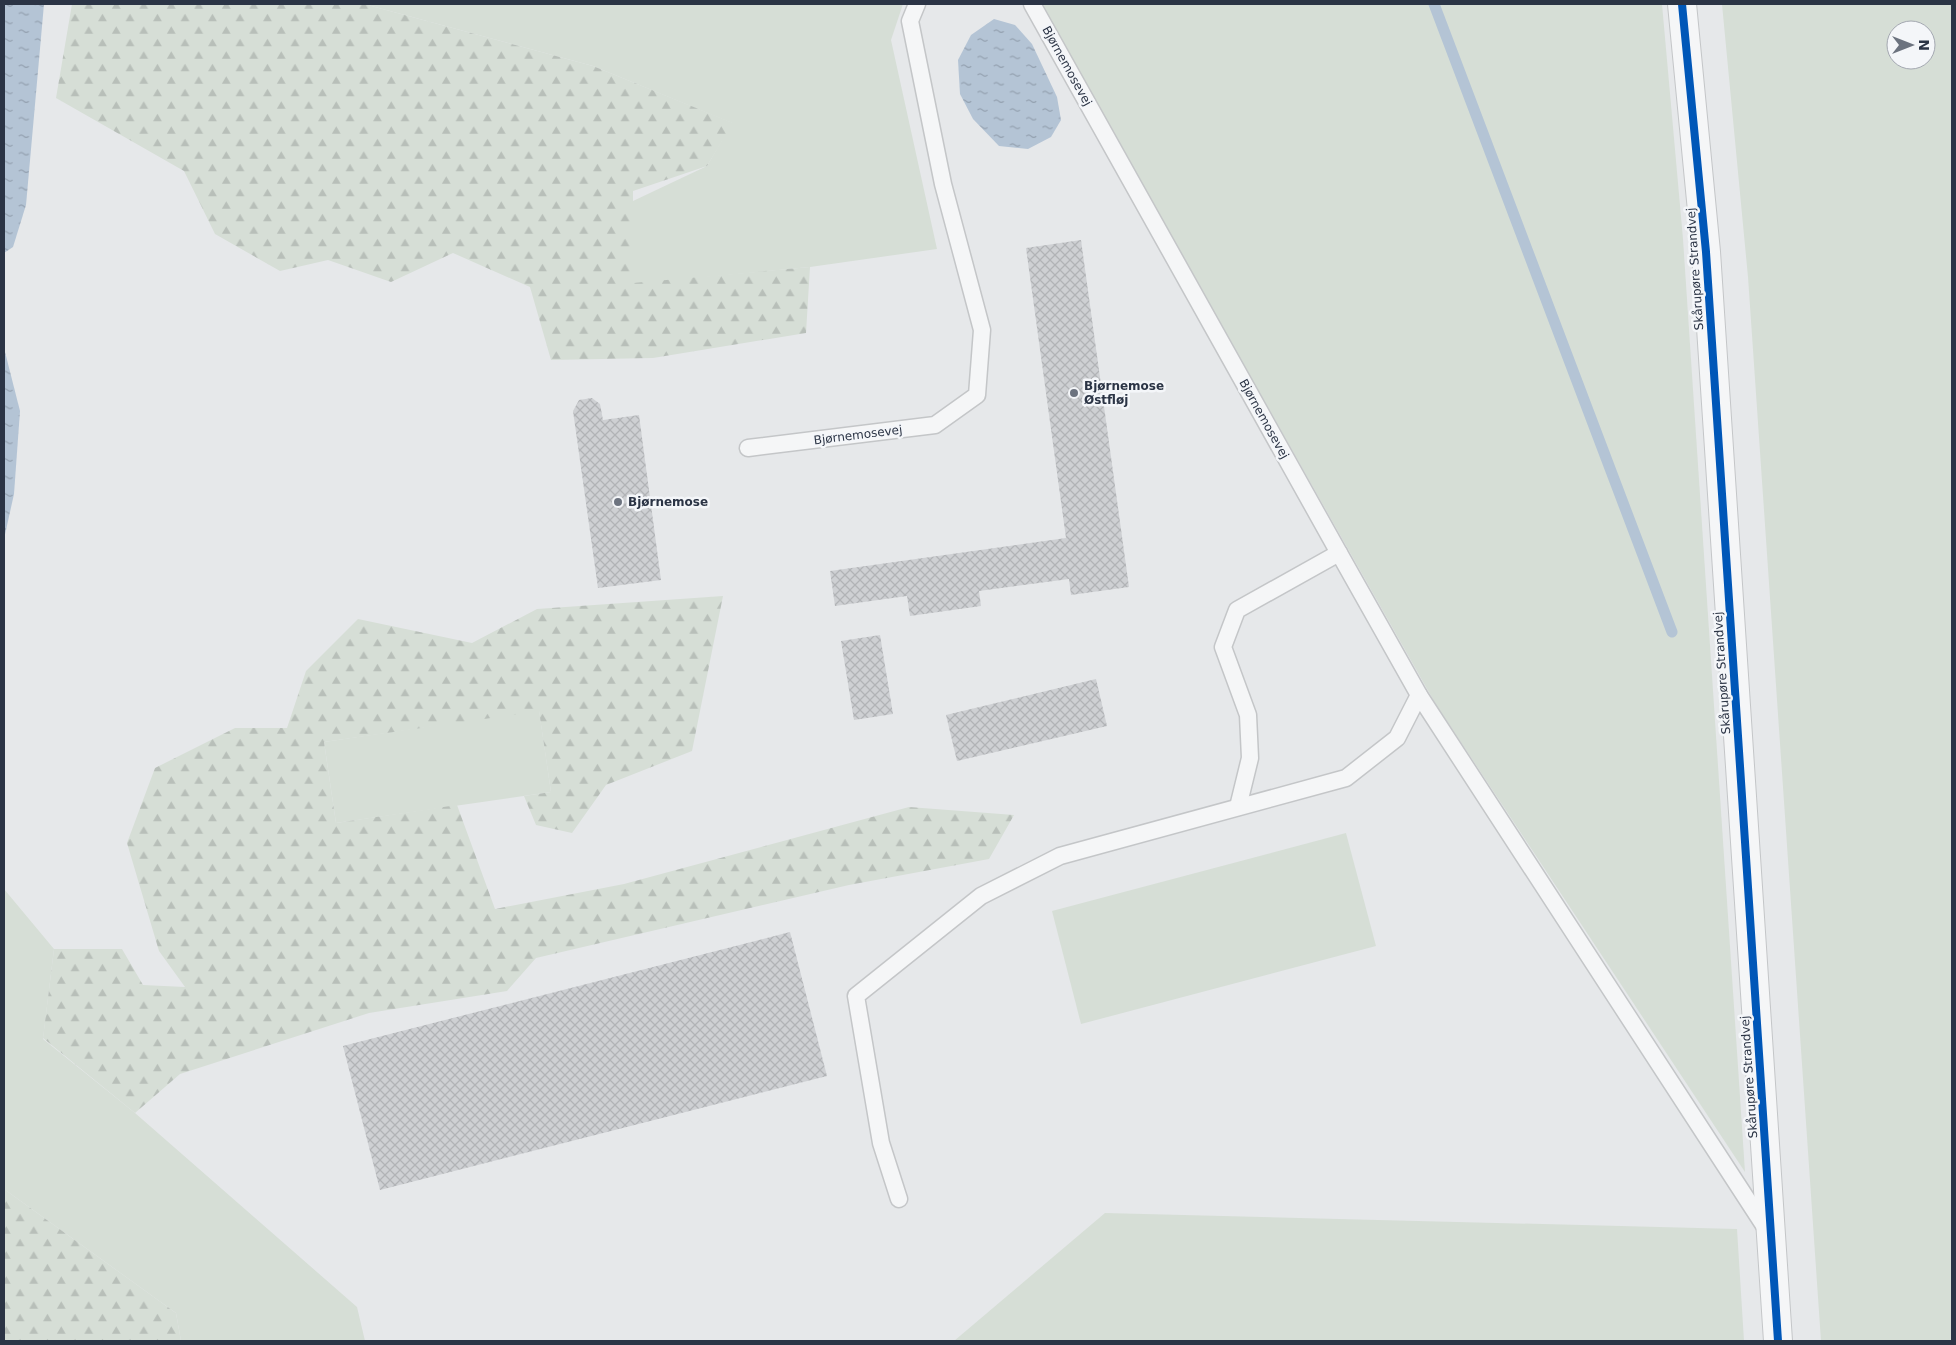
<svg xmlns="http://www.w3.org/2000/svg" width="1956" height="1345" font-family="'DejaVu Sans',sans-serif">
<style>
.green{fill:#d6ded6;fill-rule:evenodd}
.forest{fill:url(#forest-firs)}
.water{fill:url(#water-ripples)}
.lines{fill:none;stroke-linecap:round;stroke-linejoin:round}
.stream{stroke:#b4c4d5;stroke-width:11}
.building{fill:url(#building-cross-hatch)}
.service-casing{stroke:#c4c6c8;stroke-width:19}
.tertiary-casing{stroke:#c4c6c8;stroke-width:30}
.service{stroke:#f5f6f7;stroke-width:16}
.tertiary{stroke:#f5f6f7;stroke-width:28}
.cycleway-casing{stroke:#f4f6f9;stroke-width:11}
.cycleway{stroke:#0057b8;stroke-width:8}
.poi-dot{fill:#6c737f;stroke:#f4f6f9;stroke-width:2}
.labels{text-anchor:middle;dominant-baseline:central;stroke-width:5;stroke-linejoin:round;paint-order:stroke}
.street-label{font-size:12px;fill:#2b3445;stroke:#f4f6f9}
.poi-label{font-size:12px;font-weight:bold;fill:#2b3445;stroke:#f4f6f9;text-anchor:start}
</style>
<defs>
<pattern id="forest-firs" width="22" height="20" patternUnits="userSpaceOnUse" patternTransform="scale(1.25)"><rect width="22" height="20" fill="#d6ded6"/><path d="M5 1l3.5 6h-7zM16 11l3.5 6h-7z" fill="#b8bfb9"/></pattern>
<pattern id="water-ripples" width="26" height="14" patternUnits="userSpaceOnUse" patternTransform="scale(1.25)"><rect width="26" height="14" fill="#b4c4d5"/><path d="M2 4q2-2 4 0t4 0M15 11q2-2 4 0t4 0" fill="none" stroke="#93a0af"/></pattern>
<pattern id="building-cross-hatch" width="8" height="8" patternUnits="userSpaceOnUse" patternTransform="scale(1.25)"><rect width="8" height="8" fill="#ced0d3"/><path d="M0 0l8 8M0 8l8-8" fill="none" stroke="#b1b3b6"/></pattern>
</defs>
<rect width="100%" height="100%" fill="#e6e8ea"/>
<g class="green">
<path d="M364 4H903L891 40 937 249 810 267 633 284V201L707 166 732 123 593 66Z"/>
<path d="M1040 4H1662L1683 239 1745 1172 1435 703Z"/>
<path d="M1722 4H1952V1341H1821L1748 277ZM1896 30H1926V60H1896Z"/>
<path d="M539 710 551 792 336 823 324 742Z"/>
<path d="M1346 833 1376 946 1081 1024 1052 911Z"/>
<path d="M4 889 54 949 43 1039 135 1113 357 1307 365 1341H181L176 1313 4 1189Z"/>
<path d="M1105 1213 1737 1229 1744 1341H954Z"/>
</g>
<g class="forest">
<path d="M72 4H364L593 66 733 123 707 166 633 191V283L810 267 806 333 653 358 551 360 530 287 453 253 391 282 328 260 280 271 215 234 184 171 56 98Z"/>
<path d="M723 596 692 751 606 785 572 833 536 825 524 796 551 792 539 711 324 742 336 823 457 805 495 909 624 884 909 807 1014 815 989 859 849 885 536 958 507 991 369 1013 180 1074 135 1113 43 1038 54 949H122L143 985 185 987 159 951 127 843 155 768 235 728H287L306 671 358 619 472 643 537 609Z"/>
<path d="M4 1189 176 1313 181 1341H4Z"/>
</g>
<g class="water">
<path d="M4 4H44L26 205 13 247 4 253Z"/>
<path d="M994 19 1015 25 1032 44 1057 97 1061 120 1051 137 1028 149 999 146 973 119 960 94 958 60 971 35Z"/>
<path d="M4 348 20 411 14 494 4 539Z"/>
</g>
<g class="lines">
<path class="stream" d="M1434 4 1672 632"/>
</g>
<g class="building">
<path d="M1081 240 1129 587 1071 595 1069 579 979 591 981 606 910 616 907 596 835 606 830 571 1066 538 1026 248Z"/>
<path d="M592 398 600 404 603 420 639 415 661 580 598 588 573 411 579 400Z"/>
<path d="M880 635 893 714 854 720 841 641Z"/>
<path d="M1096 679 1107 726 957 761 946 715Z"/>
<path d="M790 932 827 1076 380 1190 343 1046Z"/>
</g>
<g class="lines">
<defs>
<g id="service">
<path d="M1032 4 1339 553 1237 610 1223 647 1248 715 1250 758 1238 807"/>
<path d="M748 448 935 425 977 395 982 330 943 184 910 21 917 4"/>
<path d="M1339 553 1419 695 1767 1230"/>
<path d="M899 1199 881 1143 856 996 981 896 1060 856 1346 778 1397 738 1419 695"/>
</g>
<path id="tertiary" d="M1682 4 1706 252 1778 1341"/>
</defs>
<use href="#service" class="service-casing"/>
<use href="#tertiary" class="tertiary-casing"/>
<use href="#service" class="service"/>
<use href="#tertiary" class="tertiary"/>
<defs>
<path id="cycleway" d="M1682 4 1706 252 1778 1341"/>
</defs>
<use href="#cycleway" class="cycleway-casing"/>
<use href="#cycleway" class="cycleway"/>
</g>
<g class="poi-dot">
<circle cx="1074" cy="393" r="5"/>
<circle cx="618" cy="502" r="5"/>
</g>
<g class="labels">
<g class="street-label">
<text transform="translate(1067 66) rotate(61)">Bjørnemosevej</text>
<text transform="translate(1695 269) rotate(-94)">Skårupøre Strandvej</text>
<text transform="translate(1264 419) rotate(61)">Bjørnemosevej</text>
<text transform="translate(858 435) rotate(-7)">Bjørnemosevej</text>
<text transform="translate(1722 673) rotate(-94)">Skårupøre Strandvej</text>
<text transform="translate(1749 1077) rotate(-94)">Skårupøre Strandvej</text>
</g>
<g class="poi-label">
<text x="1084" y="386">Bjørnemose<tspan x="1084" dy="14">Østfløj</tspan></text>
<text x="628" y="502">Bjørnemose</text>
</g>
</g>
<rect width="1956" height="1345" fill="none" stroke="#2b3445" stroke-width="10"/>
<g transform="translate(1911 45) rotate(90)"><circle r="24" fill="#f4f6f9" stroke="#a4a8b1"/>
<path d="M0-4L9 19L0 12L-9 19Z" fill="#6c737f"/>
<text y="-8" font-size="14" font-weight="bold" text-anchor="middle" fill="#2b3445">N</text>
</g>
</svg>
